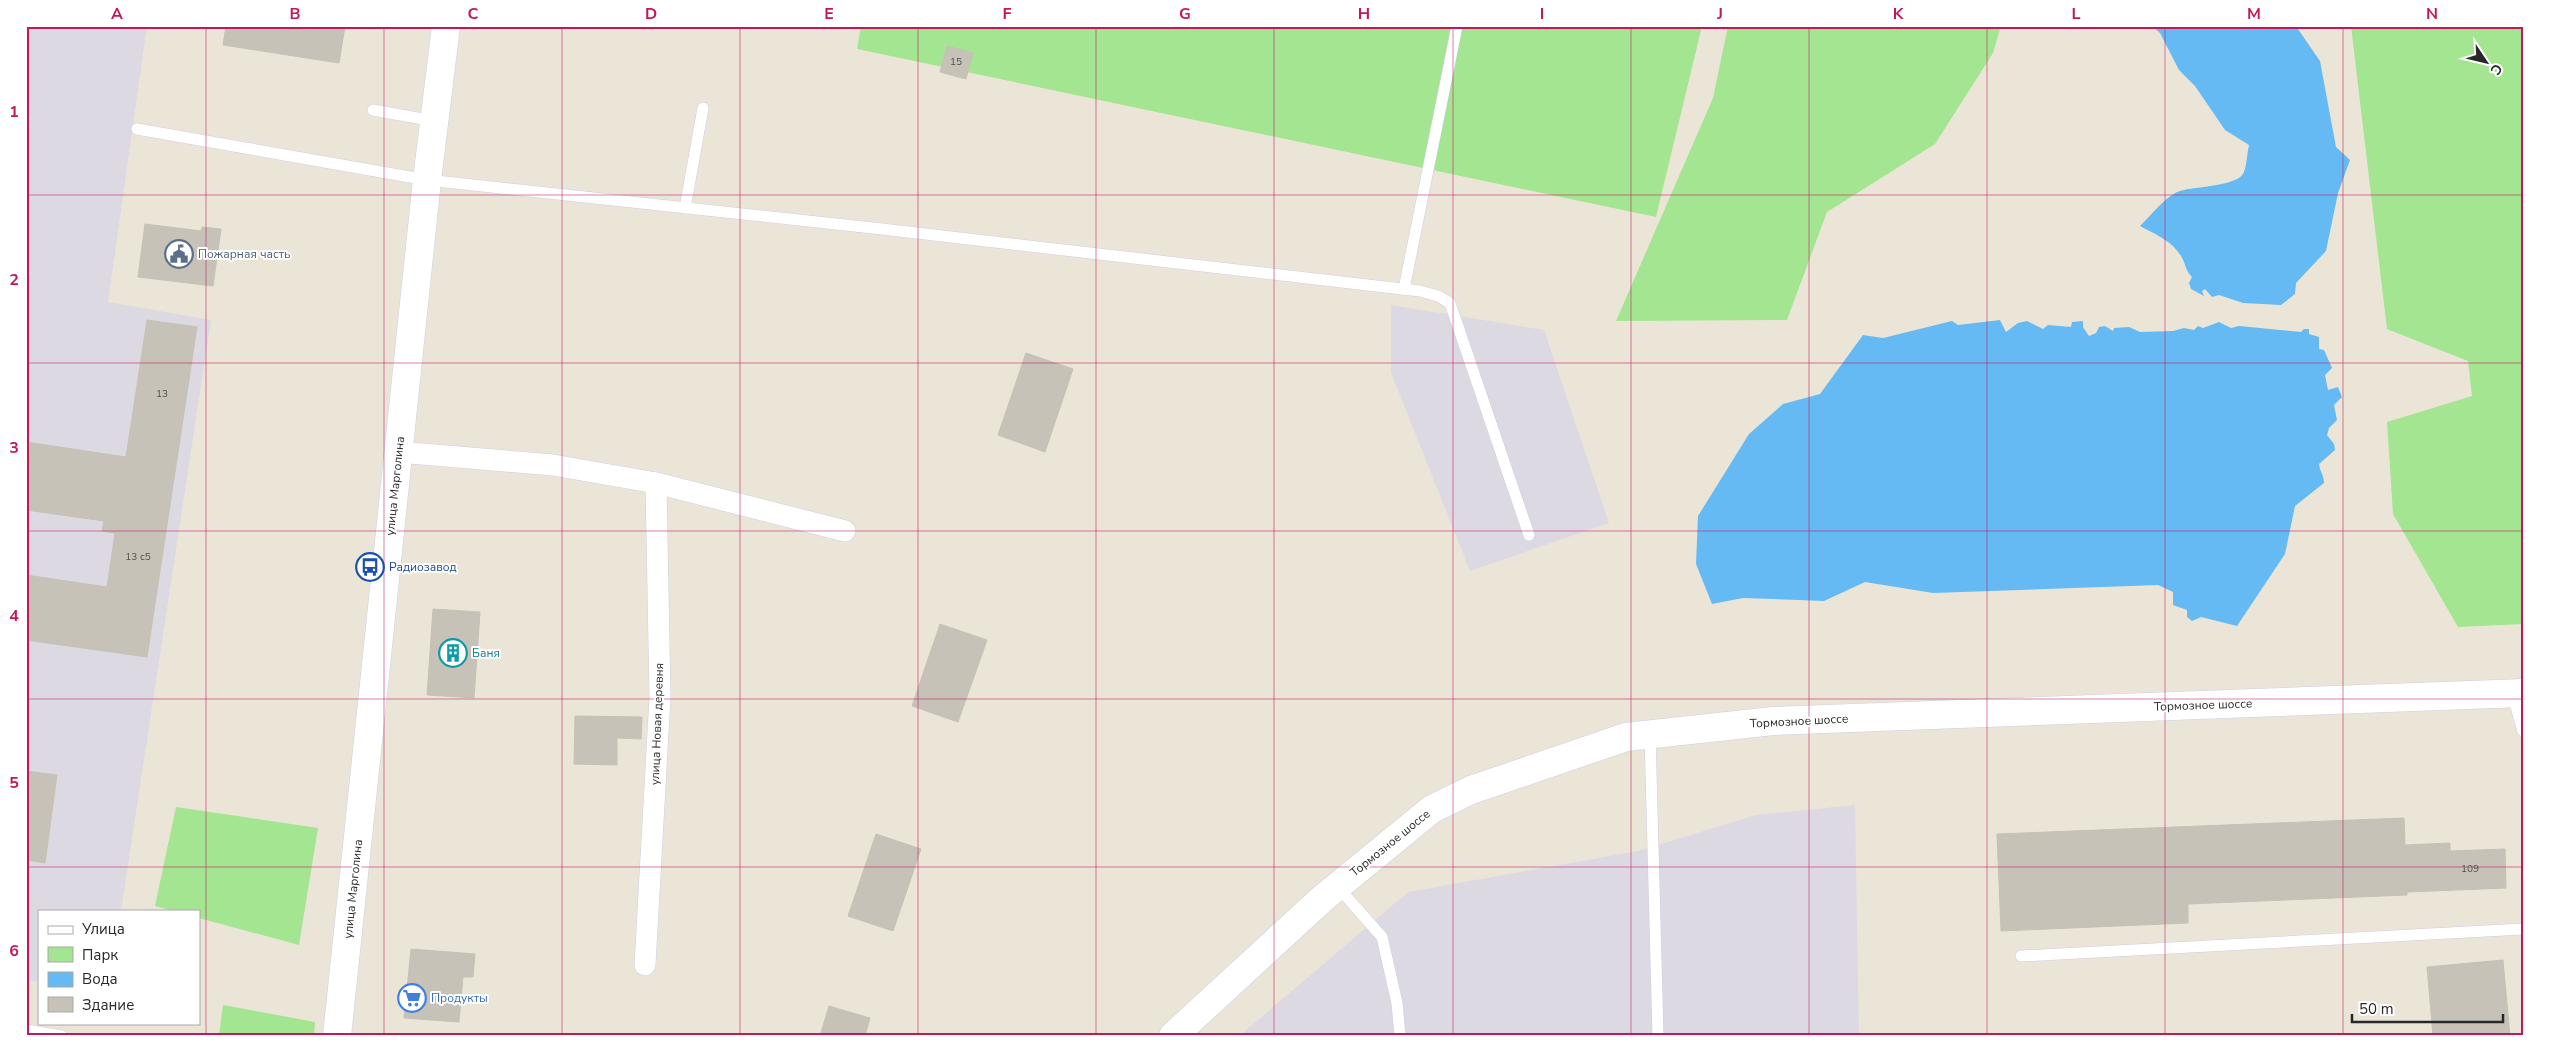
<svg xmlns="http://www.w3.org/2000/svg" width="2549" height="1062" font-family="'Nunito Sans',sans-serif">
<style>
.industrial{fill:#ddd9e3}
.green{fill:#a3e591}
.water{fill:#65baf3}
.building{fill:#c6c2b8;stroke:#c6c2b2}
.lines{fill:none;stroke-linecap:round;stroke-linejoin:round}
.lane-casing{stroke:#cdcfe2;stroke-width:12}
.street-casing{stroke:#cdcfe2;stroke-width:22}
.secondary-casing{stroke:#cdcfe2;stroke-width:29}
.lane{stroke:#fff;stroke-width:11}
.street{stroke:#fff;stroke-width:21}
.secondary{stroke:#fff;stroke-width:28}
.grid{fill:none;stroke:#c2185b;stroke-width:1;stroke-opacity:0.55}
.labels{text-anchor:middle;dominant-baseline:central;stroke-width:4;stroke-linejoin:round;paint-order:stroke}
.number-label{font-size:10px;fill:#504e4c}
.service-label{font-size:12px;fill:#4e5e75;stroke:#fff;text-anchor:start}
.street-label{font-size:12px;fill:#282828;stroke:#fff}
.transit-label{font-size:12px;fill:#164399;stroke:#fff;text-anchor:start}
.culture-label{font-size:12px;fill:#0d838f;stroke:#fff;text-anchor:start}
.shop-label{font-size:12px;fill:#366cbe;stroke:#fff;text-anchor:start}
.neatline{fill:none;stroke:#c2185b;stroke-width:2}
.grid-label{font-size:16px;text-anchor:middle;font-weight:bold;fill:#c2185b}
</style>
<rect width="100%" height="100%" fill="#ebe5d8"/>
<g class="industrial">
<path d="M26 26H147L108 302 211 320 121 911H39V982L26 980Z"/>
<path d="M1391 305 1544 330 1609 523 1470 571 1391 373Z"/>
<path d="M1855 805 1859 1036H1239L1408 892 1638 851 1756 815Z"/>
</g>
<g class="green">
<path d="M861 26H1702L1656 217 857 49Z"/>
<path d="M1728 26H2001L1993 53 1935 144 1827 212 1787 320 1616 321 1713 98Z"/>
<path d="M2351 26H2523V624L2458 627 2393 514 2387 422 2472 396 2468 361 2387 329Z"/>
<path d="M176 807 318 828 299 945 199 918V911H173L155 906Z"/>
<path d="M223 1005 315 1022 314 1036H219Z"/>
</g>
<g class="water">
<path d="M2152 26H2299L2298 29 2320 61 2336 147 2350 160 2338 193 2326 251 2296 283 2295 294 2281 305 2243 303 2219 295 2212 297 2205 289 2202 291 2204 296 2191 289 2189 283 2192 277C2185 270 2186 264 2181 256 2172 241 2155 234 2140 226 2151 216 2165 196 2180 191 2195 186 2238 187 2244 172 2247 164 2247 153 2249 145L2225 130 2195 86 2179 70 2160 33Z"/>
<path d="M2000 320 2006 332 2018 323 2027 321 2043 329 2048 325 2071 327 2072 322 2083 321V327L2089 336 2096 333 2099 327 2105 326 2113 331 2114 328 2129 327 2140 332 2173 331 2184 328 2194 330 2198 326 2203 328 2219 322 2231 328 2239 326 2301 332 2304 329H2309V334L2319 337V349L2324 350 2332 368 2325 375 2328 390 2338 387 2342 397 2334 405 2337 420 2329 428 2327 435 2334 444 2335 450 2319 464C2320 472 2324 475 2324 483L2295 506 2285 554 2237 626 2201 617 2192 621 2187 617V610L2173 605V592L2158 585 1933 593 1865 582 1824 601 1743 598 1712 604 1696 564 1698 516 1749 434 1783 404 1820 394 1863 335 1883 338 1952 321 1958 325Z"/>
</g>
<g class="building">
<path d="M226 26H345L339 63 223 45Z"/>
<path d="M947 46 973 53 966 79 940 72Z"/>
<path d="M145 224 201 231 202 227 221 229 213 286 138 277Z"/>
<path d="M147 320 197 327 147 657 26 640V575L107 587 115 533 102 531 104 521 26 510V442L126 457Z"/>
<path d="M1026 353 1073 369 1045 452 998 435Z"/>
<path d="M433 609 480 612 474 698 427 695Z"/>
<path d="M940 624 987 640 958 722 912 706Z"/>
<path d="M575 716 642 717 641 739 617 738V765L574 764Z"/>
<path d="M26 771 57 775 45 863 26 860Z"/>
<path d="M2404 818 2405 845 2450 843V851L2505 849 2506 888 2407 892V895L2188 904V923L2001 931 1997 834Z"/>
<path d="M876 834 921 849 893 931 848 916Z"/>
<path d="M411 949 475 954 473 977H463L459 1022 404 1018Z"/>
<path d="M2503 960 2510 1036H2433L2427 967Z"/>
<path d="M829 1006 870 1018 865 1036H820Z"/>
</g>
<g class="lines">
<defs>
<g id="lane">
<path d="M373 110 434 121"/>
<path d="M137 129 427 180 882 229 1420 291 1438 296 1450 303 1529 535"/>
<path d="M685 208 703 108"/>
<path d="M1404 289 1457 26"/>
<path d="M2512 693 2523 731"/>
<path d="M1650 734 1658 1036"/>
<path d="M1337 886 1382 937 1397 1003 1400 1036"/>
<path d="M2021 956 2523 929"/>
<path d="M26 1030 62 1036"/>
</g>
<g id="street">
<path d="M398 452 553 465 656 483 845 531"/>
<path d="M645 965 660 697 656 483"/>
</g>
<g id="secondary">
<path d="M337 1036 427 180 446 26"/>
<path d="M1173 1036 1322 899 1432 809 1471 790 1626 737 1773 721 2523 693"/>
</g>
</defs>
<use href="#lane" class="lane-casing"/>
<use href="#street" class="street-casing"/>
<use href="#secondary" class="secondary-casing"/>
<use href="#lane" class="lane"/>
<use href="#street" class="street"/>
<use href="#secondary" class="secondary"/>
</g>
<path class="grid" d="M206 26V1036M384 26V1036M562 26V1036M740 26V1036M918 26V1036M1096 26V1036M1274 26V1036M1453 26V1036M1631 26V1036M1809 26V1036M1987 26V1036M2165 26V1036M2343 26V1036M26 195H2523M26 363H2523M26 531H2523M26 699H2523M26 867H2523"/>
<defs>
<symbol id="civic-ring" viewBox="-11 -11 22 22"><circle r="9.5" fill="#fff" stroke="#5c6f8a" stroke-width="1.5"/><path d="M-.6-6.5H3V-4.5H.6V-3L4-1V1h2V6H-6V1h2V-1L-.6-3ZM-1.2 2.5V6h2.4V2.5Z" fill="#5c6f8a"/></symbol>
<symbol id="bus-ring" viewBox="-11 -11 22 22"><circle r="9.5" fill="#fff" stroke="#1a4fb4" stroke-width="1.5"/><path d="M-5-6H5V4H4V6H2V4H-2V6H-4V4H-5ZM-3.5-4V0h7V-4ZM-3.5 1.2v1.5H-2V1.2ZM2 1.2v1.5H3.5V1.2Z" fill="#1a4fb4"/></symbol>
<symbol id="building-ring" viewBox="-11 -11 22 22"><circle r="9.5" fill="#fff" stroke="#0f9aa8" stroke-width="1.5"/><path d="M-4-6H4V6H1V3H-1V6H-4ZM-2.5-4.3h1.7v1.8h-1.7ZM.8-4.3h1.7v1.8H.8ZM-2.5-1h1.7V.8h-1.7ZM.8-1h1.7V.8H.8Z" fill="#0f9aa8"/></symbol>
<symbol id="supermarket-ring" viewBox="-11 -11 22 22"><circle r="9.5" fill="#fff" stroke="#3f7fe0" stroke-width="1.5"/><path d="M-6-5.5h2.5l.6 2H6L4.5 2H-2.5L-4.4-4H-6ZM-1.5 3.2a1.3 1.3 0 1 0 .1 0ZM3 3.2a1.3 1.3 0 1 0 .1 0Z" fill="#3f7fe0"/></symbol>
</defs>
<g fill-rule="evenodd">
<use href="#civic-ring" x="163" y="238" width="32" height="32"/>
<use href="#bus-ring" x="354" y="551" width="32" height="32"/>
<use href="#building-ring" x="437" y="637" width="32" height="32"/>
<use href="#supermarket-ring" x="396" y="982" width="32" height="32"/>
</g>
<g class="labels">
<g class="number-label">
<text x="956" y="62">15</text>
<text x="162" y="394">13</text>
<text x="138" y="557">13 с5</text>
<text x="2470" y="869">109</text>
</g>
<g class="service-label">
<text x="198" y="254">Пожарная часть</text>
</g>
<g class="street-label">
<text transform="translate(395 486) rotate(-84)">улица Марголина</text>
<text transform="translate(2203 705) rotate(-2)">Тормозное шоссе</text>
<text transform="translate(1799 721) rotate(-3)">Тормозное шоссе</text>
<text transform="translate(657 724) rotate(-88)">улица Новая деревня</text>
<text transform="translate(1390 843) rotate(-39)">Тормозное шоссе</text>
<text transform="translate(353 889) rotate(-84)">улица Марголина</text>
</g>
<g class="transit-label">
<text x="389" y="567">Радиозавод</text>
</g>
<g class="culture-label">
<text x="472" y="653">Баня</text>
</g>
<g class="shop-label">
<text x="431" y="998">Продукты</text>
</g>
</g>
<rect width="2549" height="1062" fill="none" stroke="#ffffff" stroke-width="55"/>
<rect x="38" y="910" width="162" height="115" fill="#ffffff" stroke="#a9a9a9"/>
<rect x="48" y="926" width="25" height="8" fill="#ffffff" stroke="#a9a9a9"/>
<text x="82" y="934" font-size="15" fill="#282828">Улица</text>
<rect x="48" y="947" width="25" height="15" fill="#a3e591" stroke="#a9a9a9"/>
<text x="82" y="960" font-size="15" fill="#282828">Парк</text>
<rect x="48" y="972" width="25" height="15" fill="#65baf3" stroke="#a9a9a9"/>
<text x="82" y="984" font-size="15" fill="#282828">Вода</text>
<rect x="48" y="997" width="25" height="15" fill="#c6c2b8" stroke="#a9a9a9"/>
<text x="82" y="1010" font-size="15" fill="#282828">Здание</text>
<g transform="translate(2486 62) rotate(125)" stroke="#ffffff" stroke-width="4" paint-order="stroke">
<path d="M0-4L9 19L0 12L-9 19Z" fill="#282828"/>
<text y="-8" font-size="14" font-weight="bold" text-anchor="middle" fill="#282828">С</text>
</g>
<path d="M2352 1014v8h151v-8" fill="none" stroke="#282828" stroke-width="2.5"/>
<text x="2359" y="1014" font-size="15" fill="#282828" stroke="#ffffff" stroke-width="4" paint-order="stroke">50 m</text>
<rect x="28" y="28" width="2494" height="1006" class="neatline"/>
<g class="grid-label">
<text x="117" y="19">A</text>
<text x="295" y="19">B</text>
<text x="473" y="19">C</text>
<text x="651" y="19">D</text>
<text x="829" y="19">E</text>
<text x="1007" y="19">F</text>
<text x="1185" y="19">G</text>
<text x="1364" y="19">H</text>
<text x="1542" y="19">I</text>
<text x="1720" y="19">J</text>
<text x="1898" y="19">K</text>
<text x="2076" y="19">L</text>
<text x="2254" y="19">M</text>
<text x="2432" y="19">N</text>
<text x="14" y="117">1</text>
<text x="14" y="285">2</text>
<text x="14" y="453">3</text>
<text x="14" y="621">4</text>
<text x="14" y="788">5</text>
<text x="14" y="956">6</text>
</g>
</svg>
